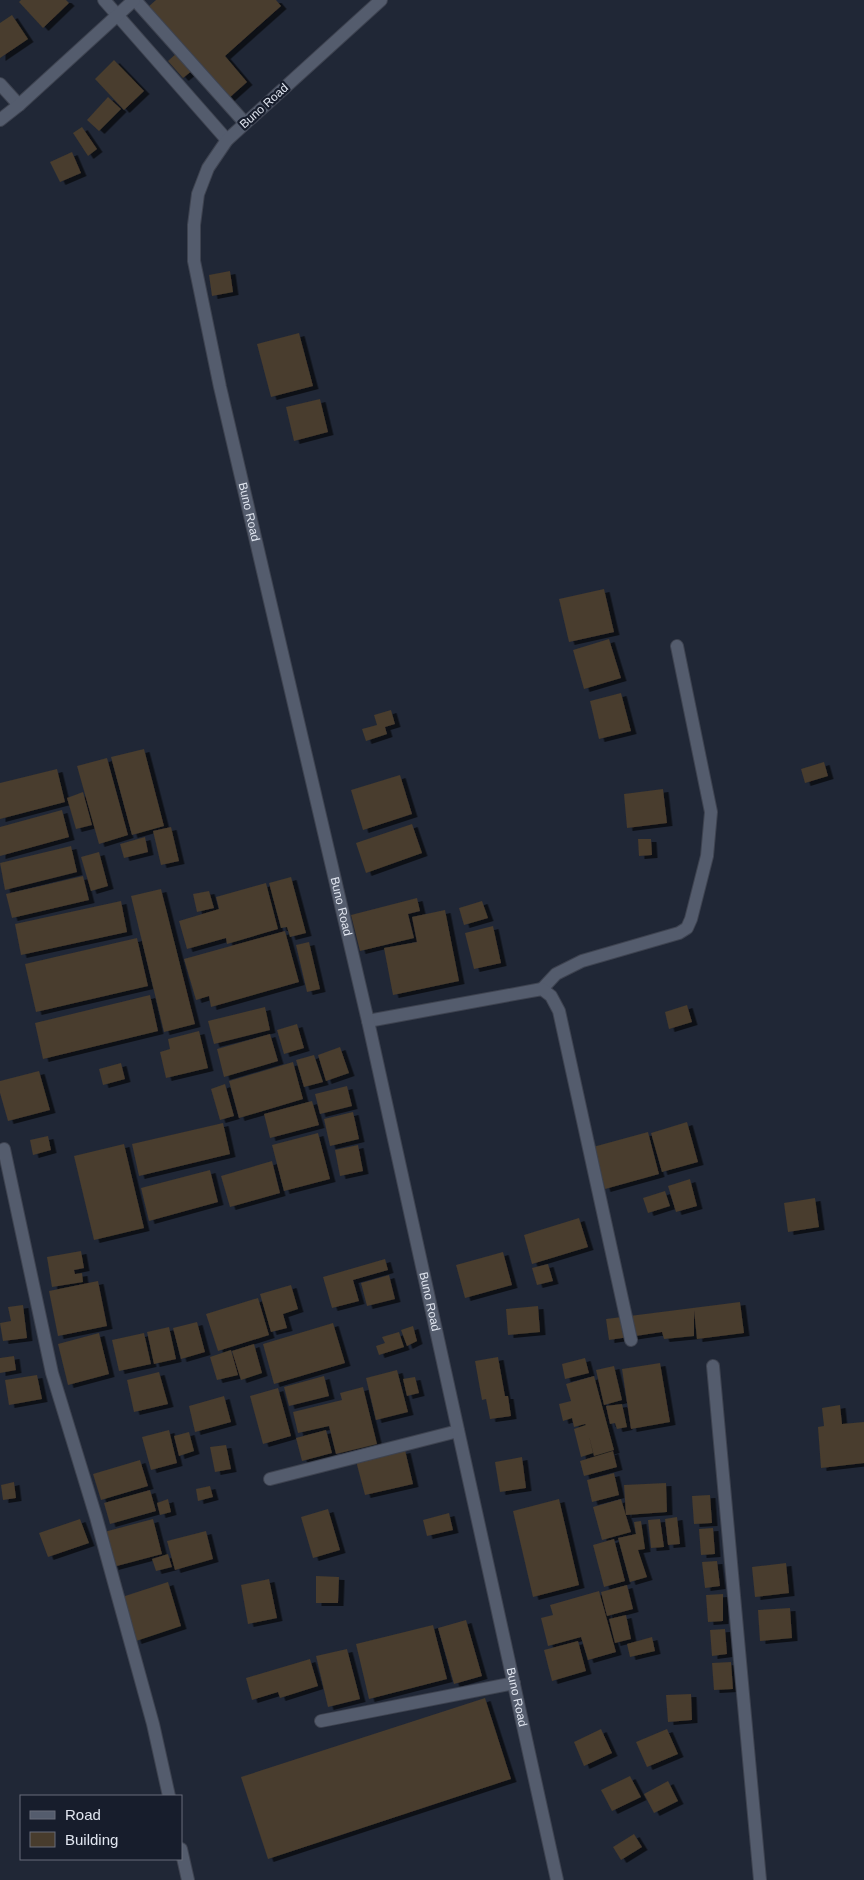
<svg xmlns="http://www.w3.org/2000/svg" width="864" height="1880" font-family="Arial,sans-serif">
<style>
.building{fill:#483c2d;filter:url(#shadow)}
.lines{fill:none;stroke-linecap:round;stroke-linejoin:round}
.minor-casing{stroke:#3e4350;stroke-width:14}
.tertiary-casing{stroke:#3e4350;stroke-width:14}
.minor{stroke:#545c6d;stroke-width:12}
.tertiary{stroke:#545c6d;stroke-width:12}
.labels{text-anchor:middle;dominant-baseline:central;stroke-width:4.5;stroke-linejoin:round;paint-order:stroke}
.street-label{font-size:12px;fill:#e1e6f0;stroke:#171d2c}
</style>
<defs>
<filter id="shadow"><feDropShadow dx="5.5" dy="3" stdDeviation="0" flood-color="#0009"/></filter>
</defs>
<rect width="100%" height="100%" fill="#202736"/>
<g class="building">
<path d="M21 0H66L69 3 43 28 19 2Z"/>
<path d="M156 0H276L281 6 225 56 247 82 228 99 148 7Z"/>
<path d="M12 15 28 39 0 58V23Z"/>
<path d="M178 52 193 70 183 78 168 61Z"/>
<path d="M114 60 144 91 124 110 95 79Z"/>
<path d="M108 97 121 109 99 131 87 120Z"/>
<path d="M82 127 97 149 88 156 73 133Z"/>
<path d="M72 152 81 173 60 182 50 162Z"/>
<path d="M230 271 233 292 212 296 209 275Z"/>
<path d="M299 333 313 386 271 397 257 344Z"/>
<path d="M320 399 328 432 294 441 286 407Z"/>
<path d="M604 589 614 632 569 642 559 599Z"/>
<path d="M609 639 621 678 584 689 573 650Z"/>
<path d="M621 693 631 731 599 739 590 701Z"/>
<path d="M391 710 395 724 385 727 387 734 366 741 362 729 377 725 374 715Z"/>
<path d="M144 749 164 826 132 835 111 757Z"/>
<path d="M107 758 128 835 99 844 77 766Z"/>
<path d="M824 762 828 776 805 783 801 769Z"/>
<path d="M57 769 65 802 0 819V783Z"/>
<path d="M400 775 412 814 363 830 351 790Z"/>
<path d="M663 789 667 823 627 828 624 794Z"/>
<path d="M83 792 92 825 76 829 67 798Z"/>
<path d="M62 810 69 837 0 856V827Z"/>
<path d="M412 824 422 853 366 873 356 843Z"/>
<path d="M171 827 179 861 161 865 153 831Z"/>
<path d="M145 837 148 852 124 858 120 844Z"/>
<path d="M638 839H651L652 855 639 856Z"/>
<path d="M71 846 77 872 5 890 0 863Z"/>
<path d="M99 852 108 886 91 891 81 857Z"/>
<path d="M83 876 89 900 12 918 6 894Z"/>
<path d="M291 877 306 933 290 937 287 927 281 928 269 883Z"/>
<path d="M266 883 278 929 227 944 226 938 187 949 179 921 219 909 216 897Z"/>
<path d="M161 889 195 1024 164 1032 131 896Z"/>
<path d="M209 891 214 908 197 912 193 894Z"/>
<path d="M417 898 420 911 408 914 414 938 360 951 351 915Z"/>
<path d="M121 901 127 932 21 955 15 924Z"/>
<path d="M482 901 488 918 464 925 459 908Z"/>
<path d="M445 910 459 981 393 995 384 948 417 942 412 917Z"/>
<path d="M493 926 501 963 474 969 465 933Z"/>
<path d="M285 931 299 982 211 1007 209 996 196 1000 184 959Z"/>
<path d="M137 938 148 986 36 1012 25 964Z"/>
<path d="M309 942 320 989 307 992 296 945Z"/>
<path d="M150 995 158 1031 43 1059 35 1023Z"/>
<path d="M687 1005 692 1022 669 1029 665 1012Z"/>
<path d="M265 1007 270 1030 214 1044 208 1021Z"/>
<path d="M297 1024 304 1048 284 1054 277 1030Z"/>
<path d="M199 1031 208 1068 166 1078 160 1052 170 1049 168 1039Z"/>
<path d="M270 1034 278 1061 224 1077 217 1049Z"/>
<path d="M340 1047 349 1073 326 1081 318 1055Z"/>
<path d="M314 1055 323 1082 304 1087 296 1060Z"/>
<path d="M293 1062 303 1099 239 1118 229 1081Z"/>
<path d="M121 1063 125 1079 103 1085 99 1069Z"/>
<path d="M39 1071 50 1110 8 1121 0 1093V1081Z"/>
<path d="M225 1084 234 1116 220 1120 211 1089Z"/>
<path d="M347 1086 352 1106 320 1114 315 1094Z"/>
<path d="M312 1101 319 1125 270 1138 264 1114Z"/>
<path d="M353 1112 359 1139 330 1146 324 1119Z"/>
<path d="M687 1122 698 1162 662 1172 651 1133Z"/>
<path d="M223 1123 230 1154 139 1176 132 1144Z"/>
<path d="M648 1132 659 1174 605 1189 593 1147Z"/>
<path d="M318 1133 330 1179 284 1191 272 1145Z"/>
<path d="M48 1136 51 1150 33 1155 30 1140Z"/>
<path d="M124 1144 144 1228 94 1240 74 1156Z"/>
<path d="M358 1145 363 1171 340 1176 335 1150Z"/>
<path d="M272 1161 280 1193 230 1207 221 1176Z"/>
<path d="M210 1170 218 1202 149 1221 141 1188Z"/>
<path d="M690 1179 697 1206 676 1212 668 1186Z"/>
<path d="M665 1191 670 1206 648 1213 643 1198Z"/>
<path d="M815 1198 819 1227 788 1232 784 1203Z"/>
<path d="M579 1218 588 1247 532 1264 524 1235Z"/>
<path d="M81 1251 84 1268 74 1270 75 1274 82 1273 83 1282 52 1287 47 1257Z"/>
<path d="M503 1252 512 1285 465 1298 456 1265Z"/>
<path d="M385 1259 388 1270 353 1280 359 1301 332 1308 323 1277Z"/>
<path d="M548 1264 553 1281 537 1285 532 1268Z"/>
<path d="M389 1275 395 1299 367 1306 361 1283Z"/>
<path d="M98 1281 107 1326 58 1336 49 1291Z"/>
<path d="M291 1285 298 1309 283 1314 287 1328 271 1332 260 1294Z"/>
<path d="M258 1298 269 1335 218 1351 206 1314Z"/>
<path d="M740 1302 744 1333 697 1339 694 1310V1336L664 1339 662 1332 609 1340 606 1319Z"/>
<path d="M23 1305 27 1338 3 1341 0 1323 11 1321 8 1307Z"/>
<path d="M538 1306 540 1332 508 1335 506 1309Z"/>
<path d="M197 1322 205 1352 181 1359 173 1328Z"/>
<path d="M333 1323 345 1363 274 1384 263 1344Z"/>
<path d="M413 1326 417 1341 407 1346 401 1330Z"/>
<path d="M169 1327 176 1359 154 1364 147 1332Z"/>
<path d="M399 1332 404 1347 379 1355 376 1346 385 1343 382 1337Z"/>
<path d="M99 1333 109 1374 68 1385 58 1344Z"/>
<path d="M144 1333 151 1364 119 1371 112 1340Z"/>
<path d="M254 1344 262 1373 241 1380 232 1351Z"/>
<path d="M231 1350 238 1375 217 1380 210 1357Z"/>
<path d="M14 1356 16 1370 0 1373V1358Z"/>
<path d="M498 1357 505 1396H508L511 1416 490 1419 486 1399 482 1400 475 1361Z"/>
<path d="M585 1358 589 1373 565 1379 562 1364Z"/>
<path d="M660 1363 670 1422 631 1429 622 1369Z"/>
<path d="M614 1366 622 1400 604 1405 596 1370Z"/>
<path d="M397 1370 408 1412 376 1420 366 1378Z"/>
<path d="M159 1372 168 1404 134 1412 127 1380Z"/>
<path d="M37 1375 42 1399 9 1405 5 1380Z"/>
<path d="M324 1376 329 1396 289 1406 284 1387Z"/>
<path d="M594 1376 614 1450 594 1456 589 1436 593 1453 581 1457 574 1429 586 1425 585 1424 574 1427 572 1418 563 1421 559 1404 571 1401 566 1384Z"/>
<path d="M415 1377 419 1393 407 1396 403 1379Z"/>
<path d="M363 1387 377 1444 336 1454 329 1426 298 1433 293 1412 342 1400 340 1393Z"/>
<path d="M278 1388 291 1436 263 1444 250 1396Z"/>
<path d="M224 1396 231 1422 195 1432 189 1406Z"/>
<path d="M622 1404 627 1427 617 1429 615 1423 610 1424 606 1406Z"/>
<path d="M840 1405 842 1424 864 1422V1463L821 1468 818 1427 824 1426 822 1408Z"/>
<path d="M169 1430 177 1463 151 1470 142 1437Z"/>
<path d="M326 1430 332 1453 302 1461 296 1438Z"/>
<path d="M189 1432 194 1451 179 1456 174 1436Z"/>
<path d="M226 1445 231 1469 215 1472 210 1447Z"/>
<path d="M405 1450 413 1484 365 1495 356 1461Z"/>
<path d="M613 1451 617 1467 584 1476 580 1461Z"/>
<path d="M522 1457 526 1488 500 1492 495 1462Z"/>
<path d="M140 1460 148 1486 101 1500 93 1474Z"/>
<path d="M614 1473 619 1495 592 1502 587 1480Z"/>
<path d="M14 1482 16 1498 3 1500 1 1485Z"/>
<path d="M666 1483 667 1512 626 1515 624 1485Z"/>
<path d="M210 1486 213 1497 198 1501 196 1489Z"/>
<path d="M150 1490 156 1511 110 1524 104 1503Z"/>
<path d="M710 1495 712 1523 694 1524 692 1496Z"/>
<path d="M168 1499 171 1512 160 1515 157 1503Z"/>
<path d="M559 1499 579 1585 533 1597 513 1511Z"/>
<path d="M621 1499 631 1532 602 1540 593 1507Z"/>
<path d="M328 1509 340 1550 313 1558 301 1517Z"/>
<path d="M449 1513 453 1530 427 1536 423 1520Z"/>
<path d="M677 1517 680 1544 668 1545 665 1519Z"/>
<path d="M80 1519 89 1543 48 1557 39 1533Z"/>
<path d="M153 1519 162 1554 113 1567 104 1532Z"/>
<path d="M660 1519 664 1547 651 1548 648 1520Z"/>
<path d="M641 1521 645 1549 638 1550 647 1577 630 1582 618 1538 636 1534 634 1522Z"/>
<path d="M713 1528 715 1554 701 1555 699 1529Z"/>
<path d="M206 1531 213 1559 175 1570 167 1541Z"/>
<path d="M614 1539 625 1581 604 1587 593 1545Z"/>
<path d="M168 1554 172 1567 156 1571 152 1559Z"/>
<path d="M717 1561 720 1586 705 1588 702 1562Z"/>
<path d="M786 1563 789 1593 755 1597 752 1567Z"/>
<path d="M316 1576 339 1577 338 1603H316Z"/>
<path d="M269 1579 277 1618 248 1624 241 1585Z"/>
<path d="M168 1582 181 1626 136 1641 122 1597Z"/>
<path d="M627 1585 633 1609 607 1616 601 1592Z"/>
<path d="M599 1591 616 1652 588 1660 581 1637 548 1646 541 1618 553 1615 550 1605Z"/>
<path d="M723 1594V1621L708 1622 706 1595Z"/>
<path d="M790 1608 792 1638 760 1641 758 1610Z"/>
<path d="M626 1615 631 1639 615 1643 609 1619Z"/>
<path d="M466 1620 482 1676 454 1684 438 1628Z"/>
<path d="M433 1625 447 1679 369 1699 356 1644Z"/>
<path d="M725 1629 727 1654 712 1656 710 1630Z"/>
<path d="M652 1637 655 1651 630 1657 627 1644Z"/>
<path d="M578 1641 586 1671 552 1681 544 1650Z"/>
<path d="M347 1649 360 1699 328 1707 316 1656Z"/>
<path d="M310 1659 318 1686 280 1698 278 1692 252 1700 246 1678Z"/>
<path d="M731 1662 733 1689 714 1690 712 1663Z"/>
<path d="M691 1694 692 1720 668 1722 666 1695Z"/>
<path d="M485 1698 511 1779 268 1859 241 1777Z"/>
<path d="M601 1729 612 1753 584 1766 574 1742Z"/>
<path d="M667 1729 678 1754 647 1767 636 1742Z"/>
<path d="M630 1776 641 1797 612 1811 601 1790Z"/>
<path d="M668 1781 678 1801 654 1813 644 1794Z"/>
<path d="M634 1834 642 1847 621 1860 613 1847Z"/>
</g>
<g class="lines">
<defs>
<g id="minor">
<path d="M104 0 227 140"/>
<path d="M135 0 245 123"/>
<path d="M0 84 19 105"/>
<path d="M0 120 19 105 134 0"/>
<path d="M542 989 556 974 582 961 679 933 687 928 691 919 707 856 711 812 677 646"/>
<path d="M368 1021 542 989 551 996 559 1011 631 1340"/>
<path d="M4 1149 52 1373 96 1517 153 1724 169 1796"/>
<path d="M713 1366 760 1880"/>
<path d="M270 1479 458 1431"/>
<path d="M321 1721 514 1683"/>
<path d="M181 1849 188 1880"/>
</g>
<g id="tertiary">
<path id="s1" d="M381 0 227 140 208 168 198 194 194 225V261L220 387 368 1021 557 1880"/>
</g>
</defs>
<use href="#minor" class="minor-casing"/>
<use href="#tertiary" class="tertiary-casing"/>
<use href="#minor" class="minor"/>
<use href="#tertiary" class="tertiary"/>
</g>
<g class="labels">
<g class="street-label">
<text transform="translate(264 106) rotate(-42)">Buno Road</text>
<text stroke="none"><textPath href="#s1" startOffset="594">Buno Road</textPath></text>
<text stroke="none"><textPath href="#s1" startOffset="999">Buno Road</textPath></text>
<text stroke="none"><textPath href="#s1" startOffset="1404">Buno Road</textPath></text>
<text stroke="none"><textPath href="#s1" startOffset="1809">Buno Road</textPath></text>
</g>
</g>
<rect x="20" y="1795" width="162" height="65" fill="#171d2c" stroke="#686d7a"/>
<rect x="30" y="1811" width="25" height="8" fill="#545c6d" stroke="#686d7a"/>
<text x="65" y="1820" font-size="15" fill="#e1e6f0">Road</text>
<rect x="30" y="1832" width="25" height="15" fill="#483c2d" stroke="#686d7a"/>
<text x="65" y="1845" font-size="15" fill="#e1e6f0">Building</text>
</svg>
